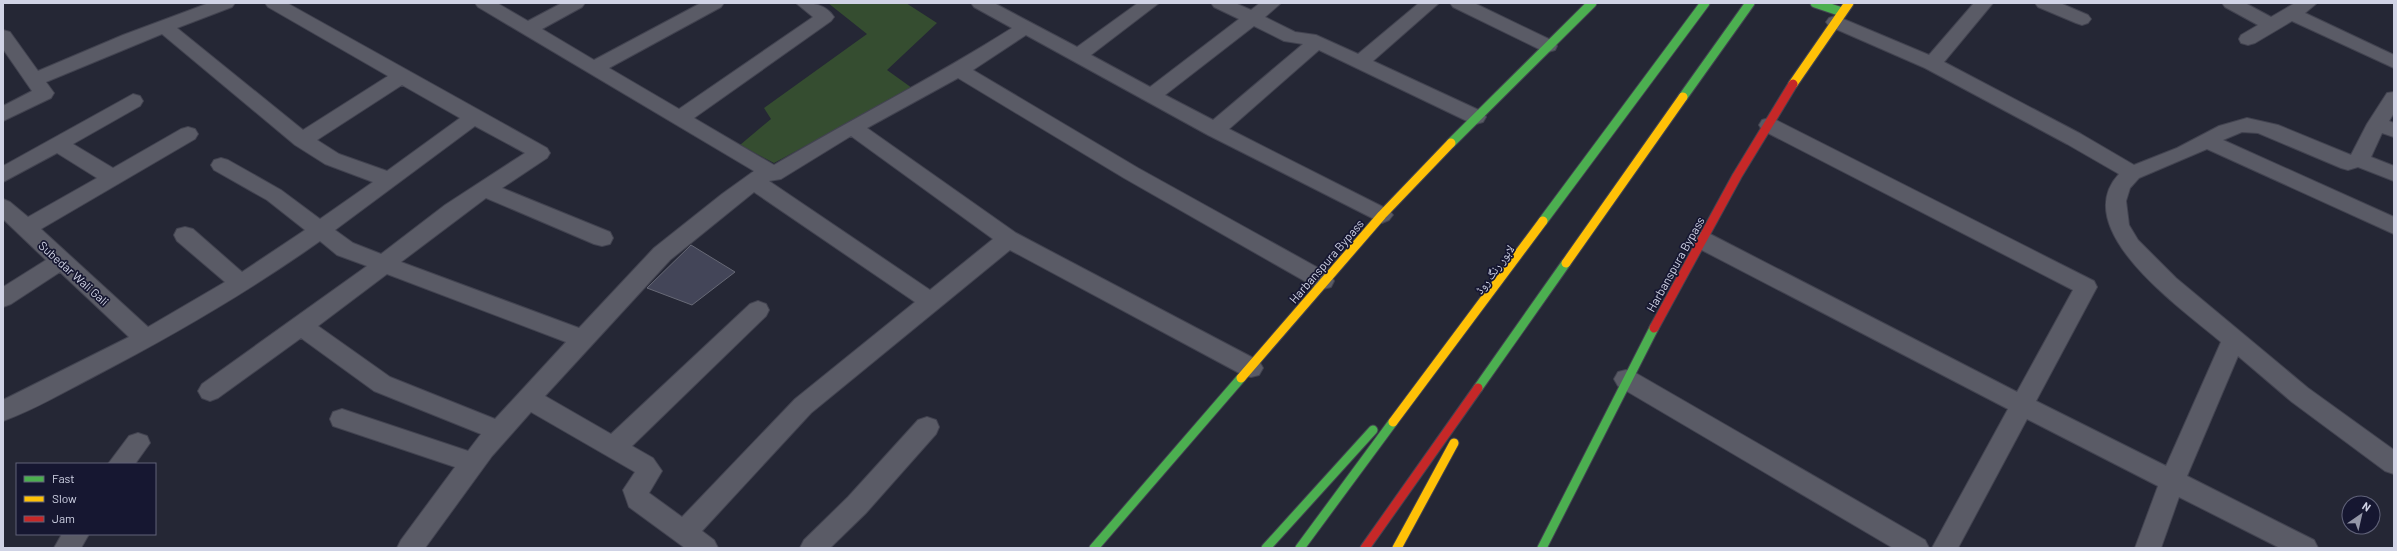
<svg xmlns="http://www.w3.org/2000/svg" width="2397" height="551" font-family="Barlow,'Noto Naskh Arabic',sans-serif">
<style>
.green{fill:#354d30}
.building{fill:#434558;stroke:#676976}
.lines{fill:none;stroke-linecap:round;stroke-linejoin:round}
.street-casing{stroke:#424350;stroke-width:2}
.fast-casing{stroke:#424350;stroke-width:11}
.slow-casing{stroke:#424350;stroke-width:11}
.jam-casing{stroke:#424350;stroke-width:11}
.street{fill:#5a5b66;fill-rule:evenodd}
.fast{stroke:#4caf50;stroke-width:9}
.slow{stroke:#ffc107;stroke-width:9}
.jam{stroke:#c62828;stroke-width:9}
.labels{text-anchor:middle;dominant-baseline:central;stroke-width:3.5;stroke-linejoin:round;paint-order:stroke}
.street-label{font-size:12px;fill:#d0d3e5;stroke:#161731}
</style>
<rect width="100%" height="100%" fill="#252735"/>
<path class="green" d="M828 3H906L937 23 887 70 912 88 774 163 740 145 771 119 764 108 867 34Z"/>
<path class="building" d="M691 245 735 272 692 305 647 288Z"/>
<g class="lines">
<defs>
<g id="street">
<path d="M209 3H235L232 7 177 28 303 130 388 76 268 7 265 3H287L547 148 550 153 547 158 502 188 610 232 613 238 610 244 602 246 594 244 486 198 401 262 579 328 654 248 722 194 754 171 478 7 475 3H497L528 21 562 3H585L582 7 542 29 594 60 701 3H724L721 7 609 68 679 109 813 17 796 3C811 3 825 3 834 17L831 21 694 118 774 165C853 118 935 77 1012 28L974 7 971 3H994L1077 47 1138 3H1159L1091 55 1150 87 1239 19 1214 7 1211 3H1235L1251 10 1260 3H1281L1265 17 1295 32 1316 35 1358 54 1419 3H1439L1373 61 1483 112 1486 117 1483 122 1476 124 1469 122 1319 50 1229 129 1389 210 1393 215 1389 220 1382 223 1208 135 1026 35 973 70 1138 168 1331 275 1334 281 1331 287 1323 289 1315 287 1124 178 958 78 867 128 1016 233 1259 361 1263 368 1259 375 1251 377 1243 375 1010 250 811 413 702 531 714 540 718 548H685L629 507 623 490 635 472 531 412 492 456 425 548H397L401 540 455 467 333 426 330 419 333 412 342 409 468 451 481 434 374 391 301 338 218 398 210 401 202 398 198 391 202 384 367 266 337 255 320 241C248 292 172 336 93 377 64 392 34 410 3 421V400L129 337 60 272 11 304 3 307V287L46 260 3 219V199L10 202 28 217 97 178 57 153 3 182V166L133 94 140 96 143 101 140 106 73 144 113 168 181 129 188 127 195 129 198 134 195 139 41 229 148 327 225 282 177 241 174 235 177 229 185 227 193 229 242 272 305 230 267 200 214 170 211 165 214 160 221 158 228 160 281 190 320 219 373 182 325 164 295 145 162 34 46 82 54 93 51 98 3 121V106L32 91 3 49V30L10 32 38 71 123 35ZM1254 26 1284 41 1303 44 1213 120 1165 95ZM402 85 460 118 387 171 339 154 317 140ZM475 126 525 153 445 205 381 254 353 243 335 230ZM851 136 993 239 930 290 769 181 781 179ZM754 192 915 302 795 399 682 517 649 493 662 471 653 458 632 446 766 316 769 310 766 304 758 301 750 304 611 434 545 396 670 260ZM387 274 566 342 495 419 390 377 318 326Z"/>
<path d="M1450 3H1474L1555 42 1557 46 1555 50 1548 52 1541 50 1453 7Z"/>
<path d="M1974 3H1993L1944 62 2081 134 2134 165 2177 148 2219 126 2247 118 2278 125 2351 155 2367 124 2387 93 2394 92V113L2389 121 2394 123V137L2382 133 2371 157 2394 166V181L2358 167 2348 170 2341 168 2258 133 2242 132 2223 140 2394 217V234L2207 149 2139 178 2130 188 2126 201 2129 225 2138 240 2176 278 2308 388 2394 450V474L2385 471 2292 402 2238 356 2187 476 2314 540 2318 548H2280L2179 497 2161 548H2135L2158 486 2027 419 1958 548H1932L2008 409 1694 246 1691 240 1694 234 1702 232 1710 234 2017 392 2073 290 1762 130 1759 125 1762 120 1769 118 1776 120 2094 281 2097 287 2036 401 2166 466 2221 342C2184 310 2067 230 2119 174L2067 144 1925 68 1829 26 1826 22 1829 18 1835 16 1841 18 1929 55Z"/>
<path d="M2035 3H2060L2088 15 2091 19 2088 23 2082 25 2076 23 2038 7Z"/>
<path d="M2222 3H2245L2271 17 2295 3H2317L2305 13 2394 55V68L2292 21 2255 43 2248 45 2241 43 2239 39 2241 35 2258 25 2225 7Z"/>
<path d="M1626 370 1634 372 1925 540 1929 548H1893L1618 386 1614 379 1618 372Z"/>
<path d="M927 417 936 420 939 427 936 434 866 513 830 548H800L804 540 848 497 918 420Z"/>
<path d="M138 433 147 436 150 443 135 464H108L129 436Z"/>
<path d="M62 534H89L81 548H54Z"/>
</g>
<g id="fast">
<path d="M1815 3 1842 12"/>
<path d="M1683 97 1750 3"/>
<path d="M1451 143 1592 3"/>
<path d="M1543 221 1705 3"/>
<path d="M1478 388 1566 263"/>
<path d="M1094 548 1241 378"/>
<path d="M1266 548 1373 430"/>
<path d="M1300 548 1393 422"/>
<path d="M1542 548 1654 328"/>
</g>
<g id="slow">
<path d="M1793 84 1849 3"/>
<path d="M1566 263 1683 97"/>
<path d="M1241 378 1382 215 1451 143"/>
<path d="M1393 422 1543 221"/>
<path d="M1397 548 1454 443"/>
</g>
<g id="jam">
<path d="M1654 328 1737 176 1793 84"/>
<path d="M1365 548 1478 388"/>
</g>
</defs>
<use href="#street" class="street-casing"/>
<use href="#fast" class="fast-casing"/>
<use href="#slow" class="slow-casing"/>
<use href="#jam" class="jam-casing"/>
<use href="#street" class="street"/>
<use href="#fast" class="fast"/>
<use href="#slow" class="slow"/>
<use href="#jam" class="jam"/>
</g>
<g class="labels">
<g class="street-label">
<text transform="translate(1326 261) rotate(-49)">Harbanspura Bypass</text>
<text transform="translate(1675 264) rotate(-61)">Harbanspura Bypass</text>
<text transform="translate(1494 269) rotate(-54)">لاہور رنگ روڈ</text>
<text transform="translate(74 273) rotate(42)">Subedar Wali Gali</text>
</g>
</g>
<rect width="2397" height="551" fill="none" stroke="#d0d3e5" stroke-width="8"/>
<rect x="16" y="463" width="140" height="72" fill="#161731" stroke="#606279"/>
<rect x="24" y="476" width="20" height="6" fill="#4caf50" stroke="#606279"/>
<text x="52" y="483" font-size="12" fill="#d0d3e5">Fast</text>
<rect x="24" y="496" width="20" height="6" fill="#ffc107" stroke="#606279"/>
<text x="52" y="503" font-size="12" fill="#d0d3e5">Slow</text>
<rect x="24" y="516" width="20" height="6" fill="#c62828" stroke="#606279"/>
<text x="52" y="523" font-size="12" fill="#d0d3e5">Jam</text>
<g transform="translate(2361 515) rotate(34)"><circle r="19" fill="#161731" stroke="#606279"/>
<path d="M0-3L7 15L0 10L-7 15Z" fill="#9497a7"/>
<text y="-6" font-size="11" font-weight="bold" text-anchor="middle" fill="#d0d3e5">N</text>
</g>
</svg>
